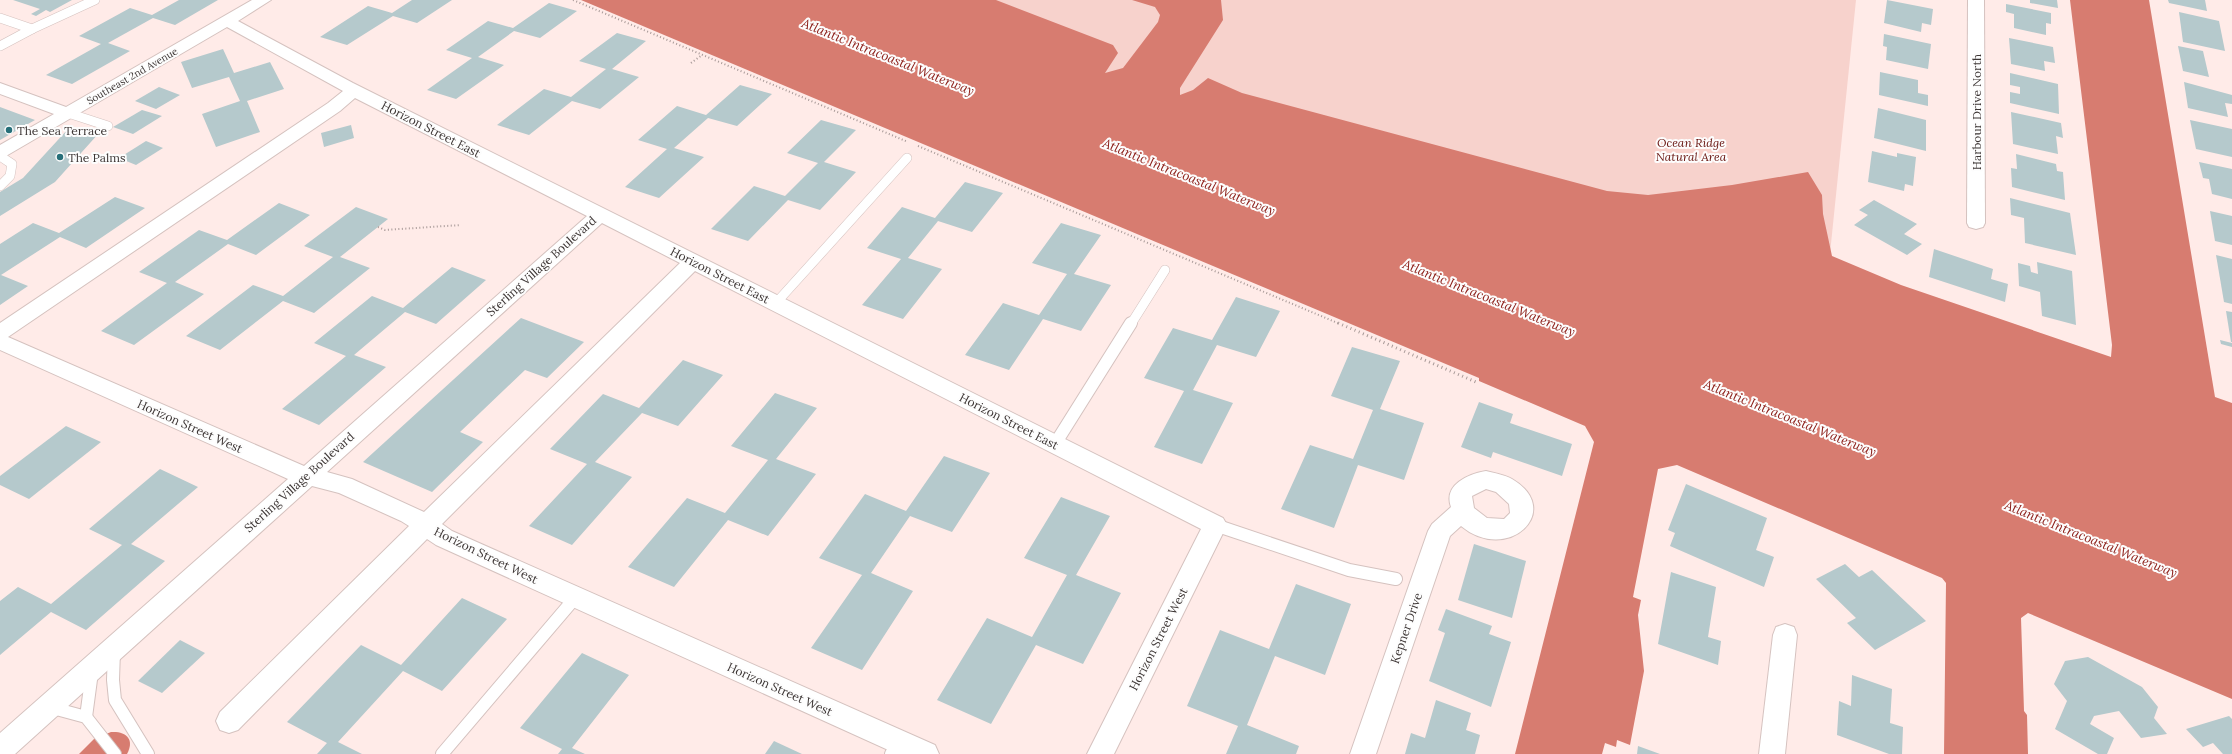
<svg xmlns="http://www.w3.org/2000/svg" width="2232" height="754" font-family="Lora,serif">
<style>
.green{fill:#f7d2cc}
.water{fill:#d77c70}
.building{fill:#b5c9cc}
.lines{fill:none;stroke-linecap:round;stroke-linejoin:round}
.lane-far1-casing{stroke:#d5c2bf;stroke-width:10}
.lane-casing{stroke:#d5c2bf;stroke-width:14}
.street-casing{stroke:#d5c2bf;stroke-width:2}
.path-far1{stroke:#a89a98;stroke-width:2;stroke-dasharray:1 2.5;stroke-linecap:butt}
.path{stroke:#a89a98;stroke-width:3;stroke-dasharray:1 3.5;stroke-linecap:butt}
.lane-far1{stroke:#fff;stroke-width:9}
.lane{stroke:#fff;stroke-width:12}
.street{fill:#fff;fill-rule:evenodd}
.poi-dot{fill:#266f79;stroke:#fdfdfd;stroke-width:1.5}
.labels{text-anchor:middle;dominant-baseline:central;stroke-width:4;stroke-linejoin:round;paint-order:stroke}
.far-street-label{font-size:10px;fill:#3d3635;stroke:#fdfdfd}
.street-label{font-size:12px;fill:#3d3635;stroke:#fdfdfd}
.poi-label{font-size:12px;fill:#3d3635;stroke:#fdfdfd;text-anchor:start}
.park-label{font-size:12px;font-style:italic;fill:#681510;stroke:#fdfdfd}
.water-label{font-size:13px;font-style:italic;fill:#8d201a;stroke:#fdfdfd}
</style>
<rect width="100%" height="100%" fill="#ffebe8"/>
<path class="green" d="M873 0H1856L1820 351Z"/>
<g class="water">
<path d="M581 0H996L1113 45 1118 53 1105 73 1123 68 1158 22 1160 15 1155 7 1132 0H1221L1223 20 1180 88V95L1193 90 1208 78 1242 93 1607 191 1648 195 1732 185 1808 172 1822 195 1823 214 1832 256 1901 285 2111 357 2112 345 2070 0H2149L2215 397 2232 403V699L2028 613 2021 618 2024 711 2027 715 2028 754H1944L1946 583 1942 578 1677 465 1658 469 1633 597 1641 600 1638 615 1644 671 1630 745 1617 740 1616 747 1605 743 1602 754H1515L1594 442 1585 426 1479 381V378Z"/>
<path d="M111 732C126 731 135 739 127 754H79L94 739Z"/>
</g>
<g class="building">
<path d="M13 0H72L50 12 46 10 36 16 31 14 40 9Z"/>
<path d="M179 0H218L175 25 153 18 108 43 130 51 72 84 46 75 101 44 79 36 130 8 152 15Z"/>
<path d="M412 0H452L417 23 393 16 347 45 320 37 368 6 392 13Z"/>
<path d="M1887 0 1933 9 1931 25 1922 23 1921 32 1884 23Z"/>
<path d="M2030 0H2057L2058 8 2030 3Z"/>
<path d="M2168 0H2205L2207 11 2169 3Z"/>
<path d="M549 3 577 11 540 38 514 31 478 57 504 65 456 99 427 90 472 58 446 50 488 21 513 28Z"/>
<path d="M2006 4 2051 13V24L2046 23V35L2014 28V14L2006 12Z"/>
<path d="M2179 12 2219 21 2225 51 2183 42Z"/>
<path d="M617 33 646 41 612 69 639 77 600 109 572 101 529 135 497 125 544 89 571 97 606 69 579 61Z"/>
<path d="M1884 34 1931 44 1928 69 1886 60 1887 47 1883 46Z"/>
<path d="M2009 38 2053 47 2055 63 2044 61 2045 71 2011 64Z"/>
<path d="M2178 46 2203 51 2209 77 2183 71Z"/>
<path d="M223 49 234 73 270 62 284 89 247 101 260 132 216 147 202 114 240 101 229 77 192 88 181 62Z"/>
<path d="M1880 72 1918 80V93L1928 95V106L1879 95Z"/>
<path d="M2010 73 2058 84 2059 114 2010 103V92L2020 94V87L2010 85Z"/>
<path d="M2184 82 2232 95V104L2225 103 2228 117 2188 108Z"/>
<path d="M740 85 772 94 737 126 708 118 674 148 704 157 659 198 625 187 667 149 638 140 677 106 706 115Z"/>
<path d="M159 87 180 95 156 109 135 101Z"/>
<path d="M0 107 35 120 0 140Z"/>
<path d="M1878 108 1926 120V151L1874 138Z"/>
<path d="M142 110 162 116 133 134 113 127Z"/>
<path d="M2011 112 2061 123 2063 138 2056 136 2058 154 2013 144Z"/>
<path d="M821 120 856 130 824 162 856 172 820 210 788 200 748 241 711 229 754 186 785 196 818 163 787 153Z"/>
<path d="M2190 120 2232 129V157L2196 149Z"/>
<path d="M351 125 354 138 324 147 321 133Z"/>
<path d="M93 128 89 133H99L55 182 0 216V192L23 178 68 129Z"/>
<path d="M146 141 163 148 136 165 119 158Z"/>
<path d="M1872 151 1897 157V153L1916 157 1913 186 1905 184 1904 191 1868 182Z"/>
<path d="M2016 154 2056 164 2057 171 2063 172 2065 200 2012 187 2011 168 2017 169Z"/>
<path d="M2199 162 2232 169V199L2212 194 2209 179 2203 178Z"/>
<path d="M965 182 1003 193 972 232 938 221 908 258 942 269 903 319 862 305 901 259 867 248 902 207 935 218Z"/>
<path d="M115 197 145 208 86 248 60 237 1 275 28 286 0 305V244L33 223 59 233Z"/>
<path d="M2010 198 2070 213 2076 255 2025 243 2024 218 2011 215Z"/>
<path d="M1874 200 1917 224 1904 234 1922 244 1907 255 1854 225 1868 215 1859 210Z"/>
<path d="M279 203 310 215 256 255 228 244 175 282 204 294 134 345 101 331 167 283 139 272 199 230 227 240Z"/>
<path d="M356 207 388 219 340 257 370 268 314 313 283 301 220 350 186 336 253 285 283 296 333 257 304 246Z"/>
<path d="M2210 211 2232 216V245L2215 241Z"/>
<path d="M1061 223 1101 235 1074 274 1111 285 1081 331 1043 319 1009 370 965 355 1003 303 1039 315 1067 274 1032 263Z"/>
<path d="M1934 249 1993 269 1991 279 2008 284 2005 302 1929 277Z"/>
<path d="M2216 255 2232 259V304L2224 302Z"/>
<path d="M2037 262 2072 271 2076 325 2042 316 2040 292 2019 286 2018 263 2030 266 2031 272 2038 274Z"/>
<path d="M452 267 486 280 436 324 405 312 354 355 386 367 319 425 282 409 346 356 314 343 372 296 403 308Z"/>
<path d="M1236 297 1280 311 1256 357 1217 345 1193 390 1233 403 1202 464 1154 447 1184 391 1144 378 1173 328 1212 340Z"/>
<path d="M2226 311 2232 312V342H2231Z"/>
<path d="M521 318 584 342 547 378 525 370 460 432 483 442 432 492 363 462Z"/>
<path d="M2220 340 2232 343V347L2221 344Z"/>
<path d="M1352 347 1400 361 1380 409 1424 423 1404 480 1358 465 1334 528 1281 509 1310 445 1353 459 1373 410 1331 396Z"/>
<path d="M683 360 723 375 678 426 642 413 595 462 632 477 572 545 529 526 587 464 550 449 603 394 639 408Z"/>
<path d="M775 393 817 408 776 459 816 474 768 536 728 520 674 587 628 567 687 498 725 513 768 460 731 446Z"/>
<path d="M1479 402 1513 414 1510 423 1572 444 1562 476 1493 452 1491 458 1461 447Z"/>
<path d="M66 426 101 442 29 499 0 485V476Z"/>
<path d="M944 456 990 473 952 532 910 516 871 573 913 591 862 670 811 648 862 575 819 558 865 494 906 511Z"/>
<path d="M160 469 198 487 131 544 165 561 86 630 51 612 0 655V601L18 587 51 604 122 545 89 529Z"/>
<path d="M1686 484 1767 518 1756 550 1774 557 1764 587 1670 546 1675 533 1668 530Z"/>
<path d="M1061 497 1110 516 1076 575 1121 593 1083 664 1036 645 991 724 937 700 987 618 1032 637 1067 575 1024 558Z"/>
<path d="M1474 544 1526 561 1512 618 1458 600Z"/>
<path d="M1845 564 1859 577 1872 570 1926 621 1875 650 1847 623 1856 618 1816 579Z"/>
<path d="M1671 572 1716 587 1708 637 1721 641 1718 665 1658 644Z"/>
<path d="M1296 584 1351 604 1325 675 1275 656 1247 725 1299 746 1296 754H1226L1238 726 1187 706 1220 630 1269 649Z"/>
<path d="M462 598 507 619 442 691 403 671 338 742 362 754H317L327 743 287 722 361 645 401 665Z"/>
<path d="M1446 609 1492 626 1489 634 1511 642 1491 707 1429 681 1445 633 1438 630Z"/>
<path d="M180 640 205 653 162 693 138 681Z"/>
<path d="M582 653 629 675 572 748 585 754H558L562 749 520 728Z"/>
<path d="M2088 657 2142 687 2158 707 2154 718 2167 734 2141 738 2119 711 2094 716 2090 724 2114 738 2107 754H2098L2055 729 2067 701 2054 684 2065 661Z"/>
<path d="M1852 675 1892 689 1890 723 1903 727 1902 754H1889L1837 735 1839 701 1851 706Z"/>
<path d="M1436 700 1471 713 1466 730 1480 735 1475 754H1405L1411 733 1425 738Z"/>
<path d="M2229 716 2232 719V754H2223L2213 743 2203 747 2186 729Z"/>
<path d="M774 741 802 754H765Z"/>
<path d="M1638 746 1660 754H1637Z"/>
</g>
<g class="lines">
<defs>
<g id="lane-far1">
<path d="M0 18 32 29 0 46"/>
<path d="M32 29 95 0"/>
<path d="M68 113 108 126"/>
<path d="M0 156 12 164 10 176 0 186"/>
<path d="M776 303 907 158"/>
<path d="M1131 324 1165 270"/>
</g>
<g id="lane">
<path d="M1055 444 1131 323"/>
<path d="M1215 525 1349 570 1396 579"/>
<path d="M114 650 113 680 115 700 148 754"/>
<path d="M49 707 86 717 115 754"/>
<path d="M86 717 92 672"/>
<path d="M442 754 575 598"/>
<path d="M891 754 898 742"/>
</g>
<g id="street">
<path d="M252 0H271L238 21 353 83 1223 518 1227 525 1114 754H1087L1201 529 695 271 442 524 452 531 935 745 939 754H897L436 545 427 539 238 730 229 733 220 730 216 721 220 712 409 526 401 521 339 493 312 486 15 754H0V733L288 479 0 350V323L328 103 343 91 227 27 6 156 0 157V145L54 114 0 94V83L66 107ZM355 98 587 216 304 466 8 337 340 111ZM602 223 680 263 424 512 352 479 327 472Z"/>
<path d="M1968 0H1984L1985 223 1983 227 1976 229 1969 227 1967 223Z"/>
<path d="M1486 471C1494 473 1505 475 1512 479 1565 510 1508 565 1461 526L1450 536 1376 754H1350L1428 531 1432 524 1451 507C1443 485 1468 474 1486 471ZM1486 489 1496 492 1509 504 1510 513 1504 519 1487 518 1474 508 1472 496Z"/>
<path d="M1785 624 1794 627 1797 635 1785 754H1759L1773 635 1776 627Z"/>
</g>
</defs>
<use href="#lane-far1" class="lane-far1-casing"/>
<use href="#lane" class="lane-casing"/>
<use href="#street" class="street-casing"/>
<g class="path-far1">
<path d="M573 0 908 142"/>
<path d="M691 63 702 55"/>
<path d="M918 146 1340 324"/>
<path d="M378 227 385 230 461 225"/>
</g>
<path class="path" d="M1338 323 1476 382"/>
<use href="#lane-far1" class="lane-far1"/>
<use href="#lane" class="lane"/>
<use href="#street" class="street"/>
</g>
<g class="poi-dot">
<circle cx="9" cy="130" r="4"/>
<circle cx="60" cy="157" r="4"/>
</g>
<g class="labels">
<g class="far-street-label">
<text transform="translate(132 76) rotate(-30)">Southeast 2nd Avenue</text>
</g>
<g class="street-label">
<text transform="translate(1976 112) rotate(-90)">Harbour Drive North</text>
<text transform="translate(431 129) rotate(27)">Horizon Street East</text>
<text transform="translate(541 266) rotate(-42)">Sterling Village Boulevard</text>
<text transform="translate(720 275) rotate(27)">Horizon Street East</text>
<text transform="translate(1009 421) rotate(27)">Horizon Street East</text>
<text transform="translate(190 426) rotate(24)">Horizon Street West</text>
<text transform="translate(299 482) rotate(-42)">Sterling Village Boulevard</text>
<text transform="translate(486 555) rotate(26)">Horizon Street West</text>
<text transform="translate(1406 628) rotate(-71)">Kepner Drive</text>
<text transform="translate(1158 639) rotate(-63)">Horizon Street West</text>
<text transform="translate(780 689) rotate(24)">Horizon Street West</text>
</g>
<g class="poi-label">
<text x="17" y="130">The Sea Terrace</text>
<text x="68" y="157">The Palms</text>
</g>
<g class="park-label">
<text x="1691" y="142">Ocean Ridge<tspan x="1691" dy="14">Natural Area</tspan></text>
</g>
<g class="water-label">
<text transform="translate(888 57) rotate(22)">Atlantic Intracoastal Waterway</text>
<text transform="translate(1189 177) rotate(22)">Atlantic Intracoastal Waterway</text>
<text transform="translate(1489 298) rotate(22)">Atlantic Intracoastal Waterway</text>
<text transform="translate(1790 418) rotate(22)">Atlantic Intracoastal Waterway</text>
<text transform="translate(2091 539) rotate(22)">Atlantic Intracoastal Waterway</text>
</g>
</g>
</svg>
